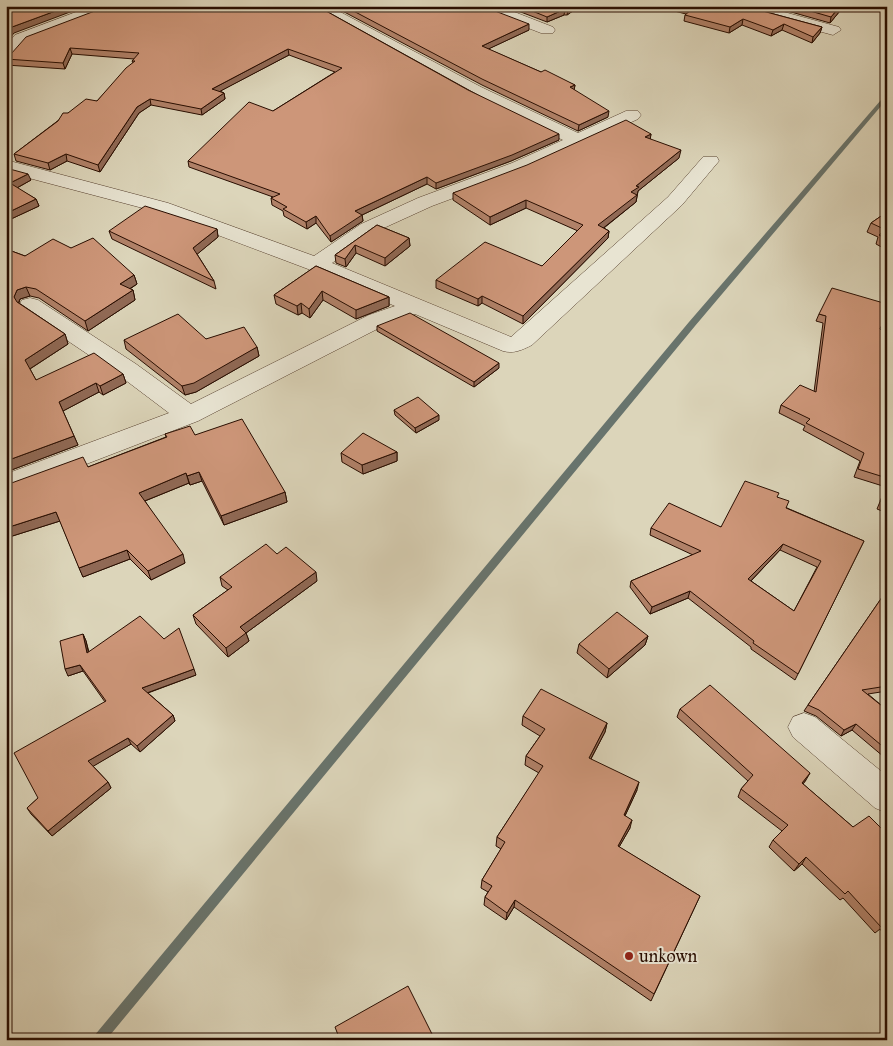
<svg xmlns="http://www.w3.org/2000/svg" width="893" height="1046" font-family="'IM FELL Great Primer',serif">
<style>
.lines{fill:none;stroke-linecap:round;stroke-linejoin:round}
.stream{fill:#68746d;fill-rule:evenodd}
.street-casing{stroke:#553f2e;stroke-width:1}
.street{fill:#e8e4d2;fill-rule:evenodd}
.wall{fill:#b08168;stroke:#280d00;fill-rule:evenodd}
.shaded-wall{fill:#906955;stroke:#280d00}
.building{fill:#cd9679;stroke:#280d00;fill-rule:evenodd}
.poi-dot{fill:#8f2418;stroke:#e8e4d2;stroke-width:2}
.labels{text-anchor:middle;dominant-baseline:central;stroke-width:4;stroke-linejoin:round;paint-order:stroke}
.near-poi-label{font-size:18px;fill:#280d00;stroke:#e8e4d2;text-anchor:start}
</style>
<rect width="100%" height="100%" fill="#dcd5ba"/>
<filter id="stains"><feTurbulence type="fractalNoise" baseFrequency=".004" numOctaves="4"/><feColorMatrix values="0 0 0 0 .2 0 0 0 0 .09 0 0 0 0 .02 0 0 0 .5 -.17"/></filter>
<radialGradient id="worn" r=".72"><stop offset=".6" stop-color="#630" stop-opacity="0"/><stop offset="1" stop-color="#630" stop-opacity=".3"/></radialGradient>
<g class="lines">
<path class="stream" d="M887 93V99L695 326 106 1040H92L94 1036 689 322Z"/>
<defs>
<g id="street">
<path d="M92 6H114L112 9 27 41 12 59 6 61V45L15 35Z"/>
<path d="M310 6H329L481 87 578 133 626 111H638L641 115 638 119 526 171 432 206 375 232 332 263 511 337 668 197 703 157H717L719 161 682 205 532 345C522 350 514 354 503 351L415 314 385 325 198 421 6 495V474L169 413 120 376 22 310 19 305 22 300 30 298 38 300 136 364 191 404 369 315 395 306 308 269 154 211 6 172V160L168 203 314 256 361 224 418 198 512 163 563 140 469 95Z"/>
<path d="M477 6H499L553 27 555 30 553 33H541L479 9Z"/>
<path d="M736 6H762L839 27 841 30 833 35 738 9Z"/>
<path d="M804 713 815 717 887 776V813L875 808 793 737 788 727 793 717Z"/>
</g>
</defs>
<use href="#street" class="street-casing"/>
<use href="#street" class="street"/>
</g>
<g class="wall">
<path d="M317 6 559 140 511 161 436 189 427 184 362 215 363 221 331 242 316 223 307 229 284 216 283 211 272 205 271 198 273 197 189 167 188 161 273 111 335 72 289 55 220 91 224 93 225 99 202 115 151 105 139 113 100 172 67 161 50 170 16 161 14 154 68 113 97 101 133 63 132 61 134 59 72 54 65 69 6 65V55Z"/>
<path d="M333 6H482L529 30 488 49 541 72 575 85 574 90 608 117 578 131 482 85Z"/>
<path d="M505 6H580L567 15H564L547 22Z"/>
<path d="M655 6H744L822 27 820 33 812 43 782 30 771 36 742 25 729 33 684 21 685 15 686 14Z"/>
<path d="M770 6H844L830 23Z"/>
<path d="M651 134 650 139 679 158 638 191 636 202 604 228 609 231 608 238 523 324 482 303 478 306 436 288V280L542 266 578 231 526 208 490 225 453 200V193Z"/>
<path d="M6 168 31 180 17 188 36 199 39 206 11 219 6 216Z"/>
<path d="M887 212V250L876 244 878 237 867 232 871 223Z"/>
<path d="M377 225 409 238 410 246 385 266 356 253 346 267 336 263 335 255Z"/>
<path d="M217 229 218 237 197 254 214 281 216 289 112 239 109 231Z"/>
<path d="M71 248 134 275 137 284 130 289 133 290 135 300 88 331 39 298 30 296 20 299 19 303 65 334 68 344 30 369 36 380 123 374 126 383 103 395 99 392 63 411 78 445 6 472V249L25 256Z"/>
<path d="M316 266 389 297V306L356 319 323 300 310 318 302 313 298 315 276 304 274 295Z"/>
<path d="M819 314 880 329 887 336V513L877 509 886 487 854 477 860 461 803 430 805 426 779 413 781 405 814 392 823 323 816 321Z"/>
<path d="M377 326 499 368 474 387 377 331Z"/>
<path d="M206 339 257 347 259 356 196 392 185 395 126 349 124 340Z"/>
<path d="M394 410 439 420 416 433 395 415Z"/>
<path d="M165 434 195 435 285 492 287 502 224 525 202 481 190 485 189 483 145 501 185 563 151 580 130 559 83 577 60 521 6 538V485L88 467 166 437Z"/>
<path d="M397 452V461L363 474 342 462 341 453Z"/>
<path d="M778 497 787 508 864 541 795 680 751 649V647L688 598 650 614 630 587 631 581 693 555 650 535 651 528 721 527ZM780 550 817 567 794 611 751 581Z"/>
<path d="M277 554 317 581 246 633 249 641 228 657 196 624 193 615 228 590 222 586 220 577Z"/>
<path d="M887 590V691L868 694 887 710V754L884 757 852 730 841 736 816 716 804 711 808 705Z"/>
<path d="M83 634 86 641 89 652 196 675 148 693 173 715 175 721 140 752 131 744 93 766 108 782 111 788 52 836 31 814 27 808 38 798 105 702 83 671 68 676Z"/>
<path d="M648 636 645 645 607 678 577 653 579 644Z"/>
<path d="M680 709 806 780 803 784 853 827 887 834V939L880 929 875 933 843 898 840 900 802 864 794 871 769 847 773 840 782 831 738 797 741 789 748 781 677 717Z"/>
<path d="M523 716 607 723 605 732 591 759 637 790 625 816 630 828 619 847 700 896 651 1001 514 907 506 920 484 905 485 897 488 892 481 888 482 880 501 849 496 846 497 837 539 773 525 765 526 756 540 736 522 725Z"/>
</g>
<g class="shaded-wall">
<path d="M69 6H86L14 33 6 43V34L12 27Z"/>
<path d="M572 6H580L567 15 568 10Z"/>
<path d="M840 6H844L830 23 831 17Z"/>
<path d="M565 9 564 15 547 22V17Z"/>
<path d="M743 19 742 25 729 33 730 27Z"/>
<path d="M529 24V30L482 52V46Z"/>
<path d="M784 24 782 30 771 36 773 30Z"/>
<path d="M822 27 820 33 812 43 813 37Z"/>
<path d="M70 48 72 54 65 69 63 63Z"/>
<path d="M288 49 289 55 213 95 212 89Z"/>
<path d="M575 85 574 91 570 87Z"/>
<path d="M224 93 225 99 202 115 201 109Z"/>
<path d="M150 99 151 105 139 113 100 172 98 165 137 107Z"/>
<path d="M609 111 608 117 578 131 579 125Z"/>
<path d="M9 120 11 126 6 136V125Z"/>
<path d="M559 134V140L511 161 436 189V183Z"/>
<path d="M651 134 650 141 645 137Z"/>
<path d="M681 150 679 158 638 191 636 202 597 233 598 225 631 192 636 186Z"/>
<path d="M66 154 67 161 50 170 48 163Z"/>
<path d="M28 174 31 180 13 190 10 183Z"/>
<path d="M427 177V184L362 215 363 221 331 242 330 236 355 211Z"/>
<path d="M36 199 39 206 11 219 9 212Z"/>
<path d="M526 200V208L490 225V217Z"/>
<path d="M316 216V223L307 229 306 222Z"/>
<path d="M217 229 218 237 195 256 193 248Z"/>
<path d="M609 231 608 238 523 324V316Z"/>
<path d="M409 238 410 246 385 266V258Z"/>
<path d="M355 245 356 253 346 267 345 259Z"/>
<path d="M134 275 137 284 123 293 120 284Z"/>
<path d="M26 287 30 296 20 299 17 306 14 297 17 290Z"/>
<path d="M133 290 135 300 88 331 85 321Z"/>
<path d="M322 291 323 300 310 318 309 309Z"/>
<path d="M482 296V303L478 306V299Z"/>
<path d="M389 297V306L356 319V310Z"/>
<path d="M301 303 302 313 298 315 297 306Z"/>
<path d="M65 334 68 344 28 370 25 360Z"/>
<path d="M257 347 259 356 196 392 185 395 182 386Z"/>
<path d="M499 363V368L474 387V382Z"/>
<path d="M123 374 126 383 103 395 100 386Z"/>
<path d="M96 383 99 392 63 411 59 402Z"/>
<path d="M439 415V420L416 433 415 428Z"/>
<path d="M74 436 78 445 6 472V461Z"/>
<path d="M397 452V461L363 474 362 465Z"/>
<path d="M199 472 202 481 190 485 187 476Z"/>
<path d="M186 473 189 483 142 502 139 493Z"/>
<path d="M285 492 287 502 224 525 221 516Z"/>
<path d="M56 512 60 521 6 538V528Z"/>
<path d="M783 544 780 550 746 586 748 579Z"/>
<path d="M127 550 130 559 83 577 79 568Z"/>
<path d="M183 554 185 563 151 580 148 571Z"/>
<path d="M316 572 317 581 246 633 249 641 228 657 226 648 240 627Z"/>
<path d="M6 581 10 596 6 597Z"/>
<path d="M690 591 688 598 650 614 652 607Z"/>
<path d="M6 608 10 625 6 627Z"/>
<path d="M83 634 86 641 90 660 87 653Z"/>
<path d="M648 636 645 645 607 678 609 669Z"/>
<path d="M80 665 83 671 68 676 65 669Z"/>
<path d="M194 669 196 675 144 694 142 688Z"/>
<path d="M173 715 175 721 140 752 137 746Z"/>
<path d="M607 723 605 732 587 766 589 758Z"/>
<path d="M856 724 852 730 841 736 844 730Z"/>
<path d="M128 738 131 744 92 767 88 761Z"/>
<path d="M810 773 806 780 798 790 802 783Z"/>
<path d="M108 782 111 788 52 836 48 831Z"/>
<path d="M639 782 637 790 621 824 624 815Z"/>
<path d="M632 820 630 828 615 854 618 846Z"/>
<path d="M806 857 802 864 794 871 799 864Z"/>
<path d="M515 900 514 907 506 920 507 913Z"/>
</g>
<g class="building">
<path d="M6 6H69L12 27 6 34Z"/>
<path d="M108 6H317L468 90 559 134 512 155 436 183 427 177 355 211 362 215 330 236 316 216 306 222 283 209 287 207 271 198 280 194 188 161 249 102 273 111 342 68 288 49 212 89 224 93 201 109 150 99 137 107 98 165 66 154 48 163 14 154 58 121 63 113H68L86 99 97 101 126 68 135 61H132L139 53 70 48 63 63 6 59V55L11 54 26 37Z"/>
<path d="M344 6H482L529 24 482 46 541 72 545 70 575 85 570 87 609 111 579 125 482 79Z"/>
<path d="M520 6H572L568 10 565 9 547 17Z"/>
<path d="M678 6H744L822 27 813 37 784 24 773 30 743 19 730 27 685 15 691 10Z"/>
<path d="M793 6H840L831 17Z"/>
<path d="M626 120 651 134 645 137 681 150 636 186 639 187 631 192 637 195 598 225 609 231 523 316 482 296 478 299 436 280 485 242 542 266 583 225 526 200 490 217 453 193 527 165Z"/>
<path d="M6 168 28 174 10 183 36 199 9 212 6 211Z"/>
<path d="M145 206 217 229 193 248 214 281 109 231Z"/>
<path d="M887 212V239L879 235 886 230 871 223Z"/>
<path d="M377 225 409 238 385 258 355 245 345 259 335 255Z"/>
<path d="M93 238 134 275 120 284 133 290 85 321 36 289 26 287 17 290 14 297 17 302 65 334 25 360 36 380 94 353 123 374 100 386 96 383 59 402 74 436 6 461V249L25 256 53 239 71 248Z"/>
<path d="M316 266 389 297 356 310 322 291 309 309 301 303 297 306 274 295Z"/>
<path d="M832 288 887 304V313L880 329 887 336V478L858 469 864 453 806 423 810 419 781 405 800 385 816 392 826 316 819 314Z"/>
<path d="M410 313 499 363 474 382 377 326Z"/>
<path d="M178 314 206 339 244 327 257 347 194 383 182 386 124 340Z"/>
<path d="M418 397 439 415 415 428 394 410Z"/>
<path d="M242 419 285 492 221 516 199 472 187 476 186 473 139 493 183 554 148 571 127 550 79 568 56 512 6 528V485L83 457 88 467 167 437 165 434 190 426 195 435Z"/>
<path d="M363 433 397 452 362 465 341 453Z"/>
<path d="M745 481 779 493 777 497 789 501 786 508 864 541 798 674 753 643 754 641 690 591 652 607 631 581 701 551 651 528 669 503 721 527ZM783 544 821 561 794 611 748 579Z"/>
<path d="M887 487V504L880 501Z"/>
<path d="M266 544 277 554 286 547 316 572 240 627 246 633 226 648 193 615 232 587 220 577Z"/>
<path d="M887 590V686L862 690 887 710V750L856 724 844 730 819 710 808 705Z"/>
<path d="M617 612 648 636 609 669 579 644Z"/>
<path d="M140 616 164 639 179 628 194 669 142 688 173 715 137 746 128 738 88 761 108 782 48 831 27 808 38 798 14 753 106 701 80 665 65 669 60 641 83 634 87 653Z"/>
<path d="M710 685 810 773 802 783 853 827 869 816 887 834V925L885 923 881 927 848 891 845 894 806 857 799 864 773 840 788 825 741 789 753 775 680 709Z"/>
<path d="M541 689 607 723 589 758 639 782 624 815 632 820 618 846 700 896 654 994 515 900 507 913 485 897 492 886 482 880 505 842 497 837 543 766 526 756 545 729 523 716Z"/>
<path d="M408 986 435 1040H340L335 1027Z"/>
</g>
<circle class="poi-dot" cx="629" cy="956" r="5"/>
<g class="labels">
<g class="near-poi-label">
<text x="639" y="956">unkown</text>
</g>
</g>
<rect width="893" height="1046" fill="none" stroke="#dcd5ba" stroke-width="25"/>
<rect x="8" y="8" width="878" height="1031" fill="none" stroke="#280d00" stroke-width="2.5"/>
<rect x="12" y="12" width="868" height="1021" fill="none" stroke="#280d00"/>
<rect width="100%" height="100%" filter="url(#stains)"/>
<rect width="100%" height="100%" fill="url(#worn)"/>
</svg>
